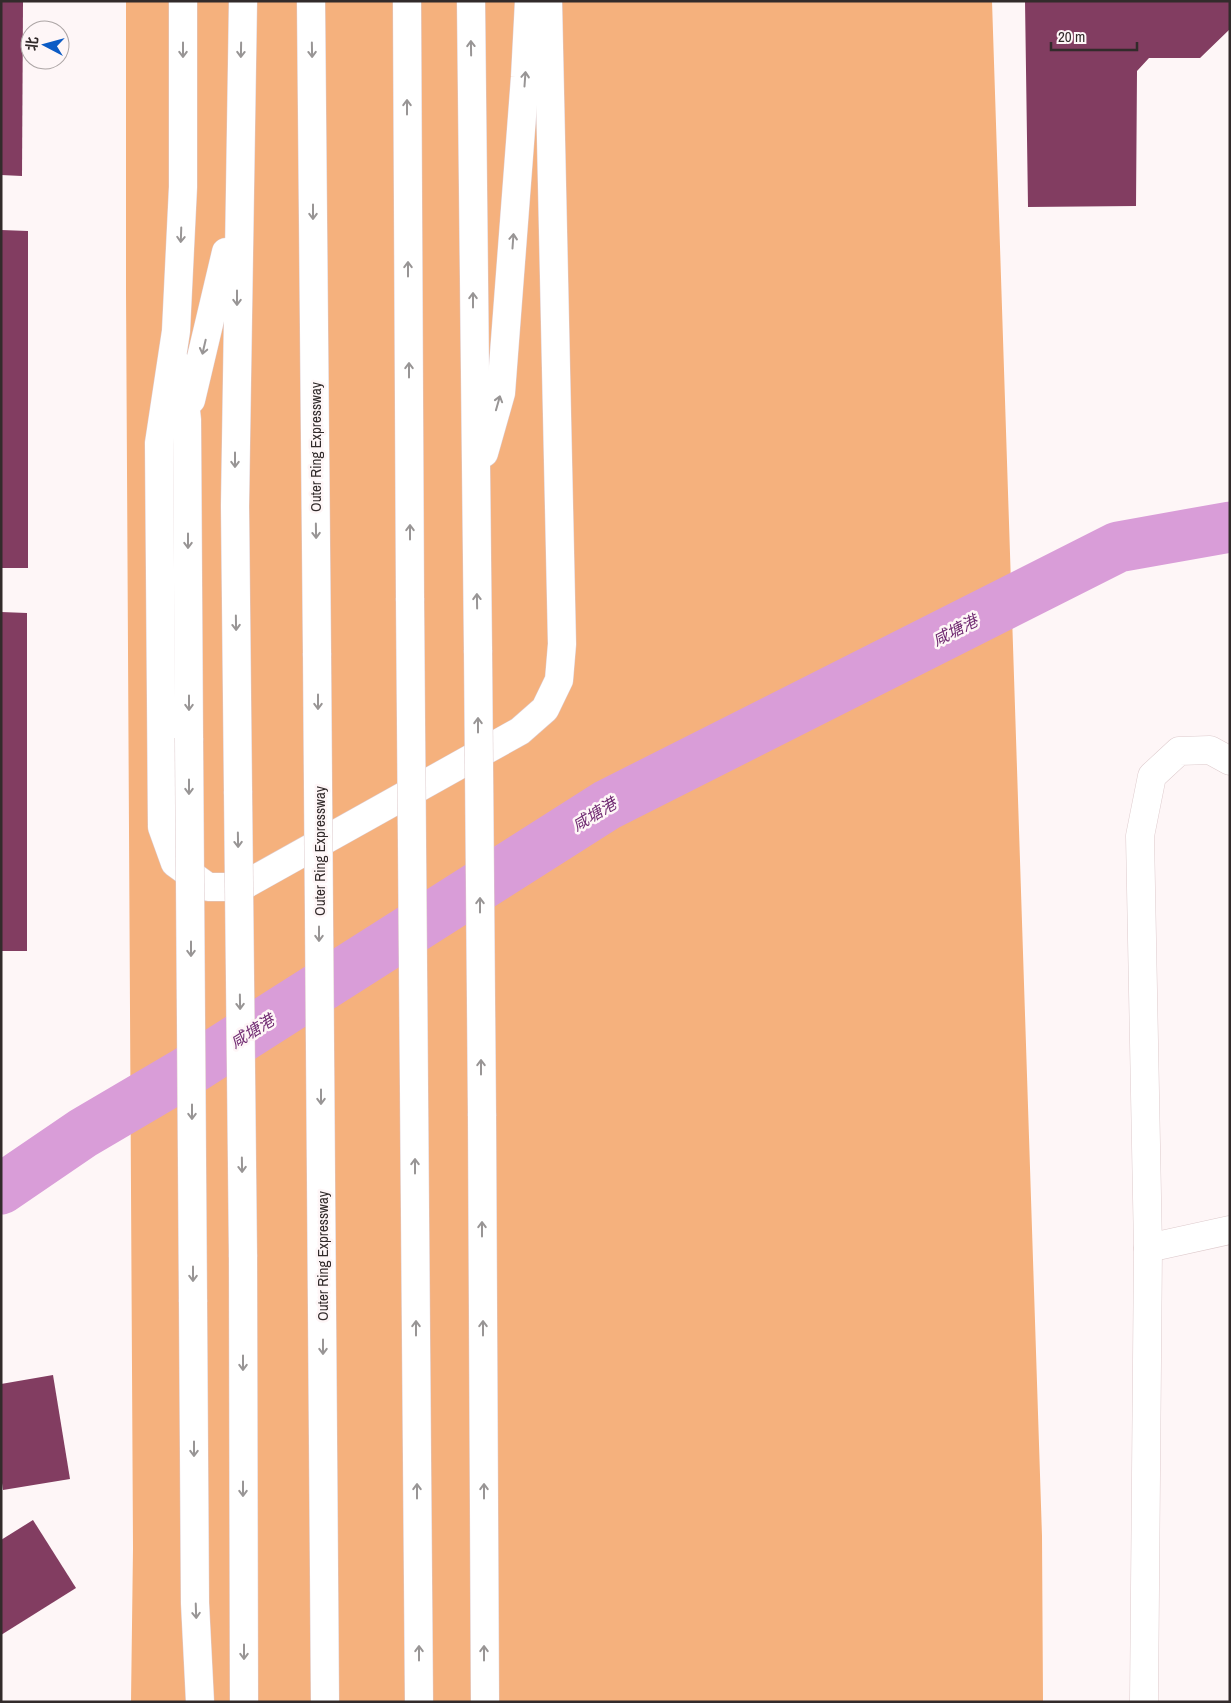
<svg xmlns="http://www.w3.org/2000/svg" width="1231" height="1703" font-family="'Archivo Narrow','Noto Sans SC',sans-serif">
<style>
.forest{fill:#f5b17d}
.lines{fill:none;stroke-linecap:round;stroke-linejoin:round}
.river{stroke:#d99dd8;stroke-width:51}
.building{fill:#823d61}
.minor-casing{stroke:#decbcd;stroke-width:29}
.highway-casing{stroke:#decbcd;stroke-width:29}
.minor{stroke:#fff;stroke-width:28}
.highway{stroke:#fff;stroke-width:28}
.highway-bridge-casing{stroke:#decbcd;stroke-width:29;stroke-linecap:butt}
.highway-bridge{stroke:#fff;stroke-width:28}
.oneway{stroke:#989595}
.labels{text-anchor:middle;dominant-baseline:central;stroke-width:5;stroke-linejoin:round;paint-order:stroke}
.street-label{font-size:15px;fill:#322b2b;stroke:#fef6f7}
.water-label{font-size:16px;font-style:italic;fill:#712b72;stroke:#fef6f7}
</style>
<rect width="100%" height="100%" fill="#fef6f7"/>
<path class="forest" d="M126 1H992L1042 1536 1043 1702H131L133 1548 126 291Z"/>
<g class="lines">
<path class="river" d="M1 1189 83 1133 185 1073 607 805 1118 547 1230 527"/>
</g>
<g class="building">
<path d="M1 1H23L22 176 1 175Z"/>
<path d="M1025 1H1230V29L1200 58H1149L1137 71 1136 206 1028 207Z"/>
<path d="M1 230 28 231V568H1Z"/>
<path d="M1 612 27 613V951H1Z"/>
<path d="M53 1375 70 1479 3 1490 1 1476V1384Z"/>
<path d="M33 1520 76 1588 1 1635V1540Z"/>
</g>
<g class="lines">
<defs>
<g id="minor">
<path d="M1148 1248 1230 1230"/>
<path d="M1144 1702 1148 1248 1140 836 1152 776 1179 751 1210 750 1230 761"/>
</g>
<g id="highway">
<path d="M183 1V187L176 331 159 443 162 827 175 863 208 887H241L520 731 545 709 559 680 562 644 548 1"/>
<path d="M311 1 317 653"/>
<path d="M407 1 410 598"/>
<path d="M471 1 478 650"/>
<path d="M181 367 187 420 189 738"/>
<path d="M191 400 226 252"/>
<path d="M484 453 501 393 525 77 529 1"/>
<path d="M238 791 235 506 243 1"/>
<path d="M482 1116 485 1702"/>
<path d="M243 1257 244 1702"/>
<path d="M193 1302 195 1603 200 1702"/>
</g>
</defs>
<use href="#minor" class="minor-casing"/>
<use href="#highway" class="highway-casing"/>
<use href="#minor" class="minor"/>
<use href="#highway" class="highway"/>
<defs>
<g id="highway-bridge">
<path d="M410 598 419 1702"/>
<path d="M478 650 482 1116"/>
<path d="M317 653 325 1702"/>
<path d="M189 738 193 1302"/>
<path d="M238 791 243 1257"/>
</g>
</defs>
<use href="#highway-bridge" class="highway-bridge-casing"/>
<use href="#highway-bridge" class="highway-bridge"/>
</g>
<defs><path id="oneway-shaft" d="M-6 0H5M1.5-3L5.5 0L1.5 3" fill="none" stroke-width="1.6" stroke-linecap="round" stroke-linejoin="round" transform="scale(1.25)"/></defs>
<g class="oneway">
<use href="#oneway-shaft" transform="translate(471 48) rotate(-91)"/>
<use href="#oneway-shaft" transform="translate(183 50) rotate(90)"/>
<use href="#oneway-shaft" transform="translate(241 50) rotate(91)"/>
<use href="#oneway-shaft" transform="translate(312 50) rotate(89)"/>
<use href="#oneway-shaft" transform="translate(525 79) rotate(-86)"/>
<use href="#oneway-shaft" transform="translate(407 107) rotate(-90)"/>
<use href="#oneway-shaft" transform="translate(313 212) rotate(90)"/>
<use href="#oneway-shaft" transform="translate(181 235) rotate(92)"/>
<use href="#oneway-shaft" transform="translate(513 241) rotate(-86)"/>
<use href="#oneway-shaft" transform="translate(408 269) rotate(-90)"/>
<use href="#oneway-shaft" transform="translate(237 298) rotate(90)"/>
<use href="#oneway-shaft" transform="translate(473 300) rotate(-90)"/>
<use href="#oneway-shaft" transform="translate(204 347) rotate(103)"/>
<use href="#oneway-shaft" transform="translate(409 370) rotate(-90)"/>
<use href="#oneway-shaft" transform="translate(498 403) rotate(-74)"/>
<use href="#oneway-shaft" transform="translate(235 460) rotate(90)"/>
<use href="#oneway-shaft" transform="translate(316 531) rotate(89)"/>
<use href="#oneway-shaft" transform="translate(410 532) rotate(-90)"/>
<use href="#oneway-shaft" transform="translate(188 541) rotate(90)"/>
<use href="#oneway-shaft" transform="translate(477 601) rotate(-91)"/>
<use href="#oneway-shaft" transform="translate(236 623) rotate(89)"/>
<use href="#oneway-shaft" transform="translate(318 702) rotate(90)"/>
<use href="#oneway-shaft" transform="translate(189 703) rotate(90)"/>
<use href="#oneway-shaft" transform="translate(478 725) rotate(-90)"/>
<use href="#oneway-shaft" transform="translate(189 787) rotate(90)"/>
<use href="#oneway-shaft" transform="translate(238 840) rotate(89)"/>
<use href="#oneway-shaft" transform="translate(480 905) rotate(-90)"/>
<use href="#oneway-shaft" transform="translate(319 934) rotate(90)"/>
<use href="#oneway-shaft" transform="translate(191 949) rotate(90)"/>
<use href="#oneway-shaft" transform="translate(240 1002) rotate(89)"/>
<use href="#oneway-shaft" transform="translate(481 1067) rotate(-90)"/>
<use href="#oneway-shaft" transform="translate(321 1097) rotate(90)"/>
<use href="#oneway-shaft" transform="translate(192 1112) rotate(90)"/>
<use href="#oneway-shaft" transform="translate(242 1165) rotate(89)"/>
<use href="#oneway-shaft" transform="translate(415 1166) rotate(-90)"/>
<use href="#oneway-shaft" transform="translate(482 1229) rotate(-90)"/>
<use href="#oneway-shaft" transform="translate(193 1274) rotate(90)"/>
<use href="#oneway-shaft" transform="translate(416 1328) rotate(-90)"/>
<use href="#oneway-shaft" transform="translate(483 1328) rotate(-90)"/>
<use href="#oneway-shaft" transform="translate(323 1347) rotate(90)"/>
<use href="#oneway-shaft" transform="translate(243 1363) rotate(90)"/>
<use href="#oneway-shaft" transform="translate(194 1449) rotate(90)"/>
<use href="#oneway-shaft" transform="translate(243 1489) rotate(90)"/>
<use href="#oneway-shaft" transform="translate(417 1491) rotate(-90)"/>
<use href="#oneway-shaft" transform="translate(484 1491) rotate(-90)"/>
<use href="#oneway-shaft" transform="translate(196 1611) rotate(88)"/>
<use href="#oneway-shaft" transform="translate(244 1652) rotate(90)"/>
<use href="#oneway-shaft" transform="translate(419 1653) rotate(-90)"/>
<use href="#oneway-shaft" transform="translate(484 1653) rotate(-90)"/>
</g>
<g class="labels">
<g class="street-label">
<text transform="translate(315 447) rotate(-90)">Outer Ring Expressway</text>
<text transform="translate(319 851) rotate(-90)">Outer Ring Expressway</text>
<text transform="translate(322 1256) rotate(-90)">Outer Ring Expressway</text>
</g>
<g class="water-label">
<text transform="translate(955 630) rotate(-27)">咸塘港</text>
<text transform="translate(594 814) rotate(-31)">咸塘港</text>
<text transform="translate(252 1031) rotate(-32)">咸塘港</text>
</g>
</g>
<rect width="1231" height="1703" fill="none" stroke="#322b2b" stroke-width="5"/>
<g transform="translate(45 45) rotate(276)"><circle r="24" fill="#fef6f7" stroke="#aca5a5"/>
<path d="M0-4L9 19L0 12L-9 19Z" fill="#0b5bc5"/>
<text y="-8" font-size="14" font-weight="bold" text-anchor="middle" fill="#322b2b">北</text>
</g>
<path d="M1051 42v8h86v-8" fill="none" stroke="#322b2b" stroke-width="2.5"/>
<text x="1058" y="42" font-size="15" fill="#322b2b" stroke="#fef6f7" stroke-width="4" paint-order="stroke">20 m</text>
</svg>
